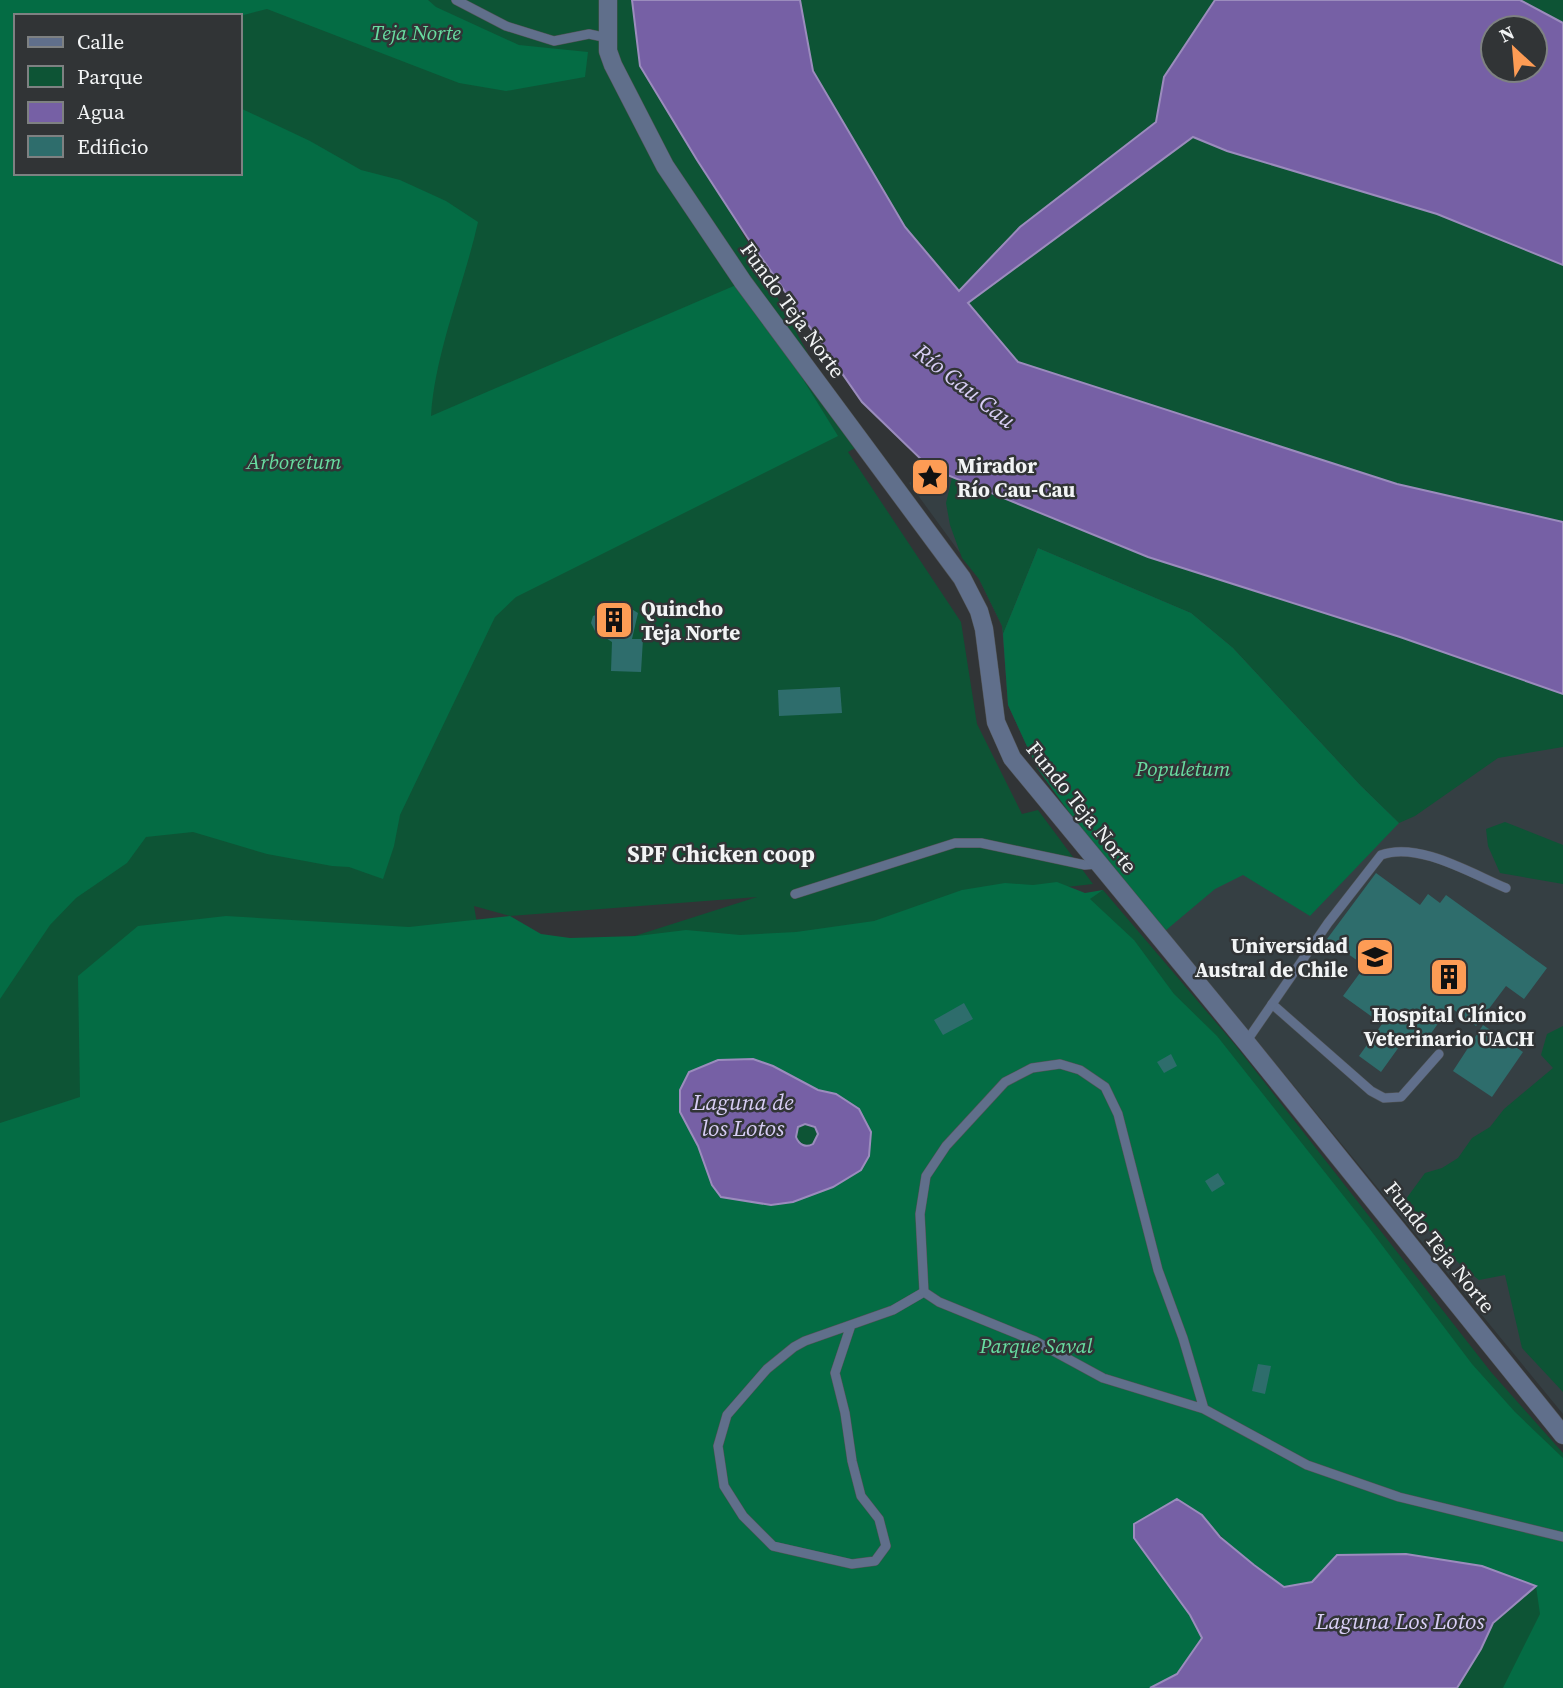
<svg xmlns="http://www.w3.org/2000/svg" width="1563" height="1688" font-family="'Source Serif 4',serif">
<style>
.built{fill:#353f43}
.green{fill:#0d5435;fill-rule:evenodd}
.forest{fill:#046c44;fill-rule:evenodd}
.water{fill:#7660a5;stroke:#9b8cbd;stroke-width:2;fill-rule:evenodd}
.building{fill:#2e6d6c}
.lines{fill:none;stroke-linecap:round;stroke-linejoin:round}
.service-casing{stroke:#505355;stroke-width:10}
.minor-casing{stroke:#505355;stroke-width:19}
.service{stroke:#606f8b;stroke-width:9}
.minor{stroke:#606f8b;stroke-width:18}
.labels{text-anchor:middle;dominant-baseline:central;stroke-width:5;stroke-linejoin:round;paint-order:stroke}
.park-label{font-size:21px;font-style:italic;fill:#68dda1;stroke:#313436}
.street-label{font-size:21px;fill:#f2f4f5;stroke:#313436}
.poi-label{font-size:21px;font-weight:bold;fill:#f2f4f5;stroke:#313436;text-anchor:start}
.water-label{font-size:23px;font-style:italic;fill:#d8cef5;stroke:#313436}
.neighbourhood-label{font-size:23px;font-weight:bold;fill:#f2f4f5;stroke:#313436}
</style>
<rect width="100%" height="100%" fill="#313436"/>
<path class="built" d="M930 468 952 478 1563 694V1414L1249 1031 1109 864 1037 768 1008 705 1002 626 979 579 909 483Z"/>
<g class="green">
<path d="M0 0H634L723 197 858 446 848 452 961 622 977 724 1022 814 1038 810 1093 884 997 895 834 1069 1103 890 1236 1046 1491 1372 1563 1453V1688H0ZM16 16H240V173H16ZM757 897 531 969 486 976 474 906 510 916Z"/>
<path d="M800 0H1563V522L1397 484 1018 362 905 227 813 71ZM1493 28H1535V70H1493Z"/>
<path d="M952 478 1148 557 1400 637 1563 694V747L1498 758 1415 816 1399 823 1361 786 1233 648 1191 613 1038 548 1003 634 1002 626 979 579 962 558 950 525 946 503Z"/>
<path d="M1505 822 1563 845V884L1500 873 1488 846 1486 829Z"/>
<path d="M1563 1026V1392L1522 1348 1505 1275 1479 1280C1449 1257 1427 1230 1406 1199L1425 1173 1442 1168 1458 1158 1472 1138 1490 1127 1504 1109 1553 1068 1541 1055 1547 1034Z"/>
</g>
<g class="forest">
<path d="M0 0H428L436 7 519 45 588 52 585 77 506 91 459 83 267 9 240 16H16V173H240V108L310 141 361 170 400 180 446 201 478 222C464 285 435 352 431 416L743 282 838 436 516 597 495 617 400 815 394 846 383 879 349 867 332 866 267 854 193 832 146 837 127 863 76 898 50 925 0 999Z"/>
<path d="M1038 548 1191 613 1233 648 1361 786 1399 823 1310 916 1243 875 1215 889 1165 931 1084 833 1037 768 1008 705 1003 634Z"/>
<path d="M1057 882 1085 893 1103 890 1090 899 1134 940 1174 994 1217 1036 1369 1228 1472 1364 1515 1412 1563 1458V1688H1503L1540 1614 1536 1586 1337 1555 1312 1582 1284 1587C1254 1565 1226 1544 1202 1515L1190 1615 1202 1638 1177 1674 1150 1688H0V1123L80 1097 78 976 138 926 226 916 409 927 510 916 541 934 570 938 637 936 686 930 740 935 796 932 874 921 962 890 1005 883 1033 885ZM773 1066 818 1090 836 1095 793 1202 771 1205 754 1201 705 1167 698 1146 680 1112Z"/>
</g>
<g class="water">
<path d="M632 0H800L813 71 905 227 959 291 1020 227 1156 122 1164 77 1215 0H1520L1563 23V265L1437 214 1227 151 1193 137 968 303 1018 362 1397 484 1563 522V694L1400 637 1148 557 930 468 862 402 747 237 697 160 640 66ZM1535 28V70H1493V28Z"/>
<path d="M753 1059 773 1066 818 1090 836 1094 859 1109 871 1132 869 1156 861 1170 833 1187 793 1202 771 1205 721 1197 712 1185 698 1146 680 1112V1090L689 1072 718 1060ZM805 1124 815 1127 818 1134 813 1144C806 1148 799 1145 796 1137L798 1127Z"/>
<path d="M1177 1499 1202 1515 1220 1537 1254 1565 1284 1587 1312 1582 1337 1555 1406 1554 1482 1566 1536 1586 1493 1623 1481 1649 1457 1688H1150L1177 1674 1202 1638 1190 1615 1134 1538V1524Z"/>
</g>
<g class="building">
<path d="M625 605 638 613 632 639H643L641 672 611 671 612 642 595 631 591 623 593 616Z"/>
<path d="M840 687 842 713 779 716 778 690Z"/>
<path d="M1376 873 1420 905 1428 894 1440 903 1446 895 1547 968 1524 999 1506 986 1476 1026 1450 1007 1424 1043 1409 1033 1381 1072 1359 1056 1382 1024 1343 996 1365 966 1327 939Z"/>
<path d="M964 1003 973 1019 943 1035 934 1020Z"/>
<path d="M1483 1025 1523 1052 1492 1097 1453 1071Z"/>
<path d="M1171 1054 1177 1066 1164 1073 1157 1062Z"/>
<path d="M1218 1173 1225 1184 1212 1192 1205 1181Z"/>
<path d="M1258 1364 1271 1366 1265 1394 1252 1391Z"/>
</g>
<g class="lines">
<defs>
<g id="service">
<path d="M456 0 506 26 554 41 589 34 608 38"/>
<path d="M795 894 955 843H981L1085 865 1098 864"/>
<path d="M1272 1004 1371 1091 1384 1098 1401 1097 1439 1054"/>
<path d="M1246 1042 1328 923 1381 855C1418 841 1472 874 1506 888"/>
<path d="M851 1325 835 1373 845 1413 852 1461 861 1496 879 1519 886 1546 875 1561 852 1564 773 1546 743 1516 724 1486 718 1446 727 1415 767 1369 794 1347 805 1341 893 1310 924 1292"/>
<path d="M1204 1409 1183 1338 1158 1270 1118 1114 1105 1087 1080 1070 1060 1064 1032 1068 1005 1082 946 1146 926 1176 920 1214 924 1292 939 1302 1035 1341 1103 1378 1204 1409 1307 1465 1399 1497 1563 1537"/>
</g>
<path id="minor" d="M608 0V51L613 65 665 166 743 282 962 578 979 611 984 629 996 722 1012 758 1246 1042 1563 1435"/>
</defs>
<use href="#service" class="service-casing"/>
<use href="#minor" class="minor-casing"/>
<use href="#service" class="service"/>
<use href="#minor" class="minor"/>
</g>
<defs>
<symbol id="sight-square" viewBox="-11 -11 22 22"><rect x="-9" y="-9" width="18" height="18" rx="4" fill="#fd9c55" stroke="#313436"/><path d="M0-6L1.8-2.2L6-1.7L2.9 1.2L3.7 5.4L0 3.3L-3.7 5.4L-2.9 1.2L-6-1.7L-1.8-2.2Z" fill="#111"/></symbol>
<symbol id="building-square" viewBox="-11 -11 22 22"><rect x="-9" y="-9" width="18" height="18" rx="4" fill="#fd9c55" stroke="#313436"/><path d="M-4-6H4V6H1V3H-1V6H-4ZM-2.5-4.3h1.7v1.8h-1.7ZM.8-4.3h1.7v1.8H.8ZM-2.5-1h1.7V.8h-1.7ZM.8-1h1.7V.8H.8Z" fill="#111"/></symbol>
<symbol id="university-square" viewBox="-11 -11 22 22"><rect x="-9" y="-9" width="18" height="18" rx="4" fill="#fd9c55" stroke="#313436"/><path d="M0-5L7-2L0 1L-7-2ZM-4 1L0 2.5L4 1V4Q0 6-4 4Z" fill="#111"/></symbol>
</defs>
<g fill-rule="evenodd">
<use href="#sight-square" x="908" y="455" width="44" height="44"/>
<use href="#building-square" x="592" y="598" width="44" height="44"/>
<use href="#university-square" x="1353" y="935" width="44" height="44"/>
<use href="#building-square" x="1427" y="955" width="44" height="44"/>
</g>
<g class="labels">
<g class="park-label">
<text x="416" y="32">Teja Norte</text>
<text x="294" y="461">Arboretum</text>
<text x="1183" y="768">Populetum</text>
<text x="1036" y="1345">Parque Saval</text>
</g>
<g class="street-label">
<text transform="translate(793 310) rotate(54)">Fundo Teja Norte</text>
<text transform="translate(1082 807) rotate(51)">Fundo Teja Norte</text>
<text transform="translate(1440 1247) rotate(51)">Fundo Teja Norte</text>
</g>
<g class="poi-label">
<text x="957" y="465">Mirador<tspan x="957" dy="24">Río Cau-Cau</tspan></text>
<text x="641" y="608">Quincho<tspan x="641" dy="24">Teja Norte</tspan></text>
<text x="1348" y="945" text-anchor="end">Universidad<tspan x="1348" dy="24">Austral de Chile</tspan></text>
<text x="1449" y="1014" text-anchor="middle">Hospital Clínico<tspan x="1449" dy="24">Veterinario UACH</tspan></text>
</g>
<g class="water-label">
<text transform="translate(965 386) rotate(38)">Río Cau Cau</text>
<text x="743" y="1102">Laguna de<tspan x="743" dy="26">los Lotos</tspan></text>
<text x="1400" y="1621">Laguna Los Lotos</text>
</g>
<g class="neighbourhood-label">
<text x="721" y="854">SPF Chicken coop</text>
</g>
</g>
<rect x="14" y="14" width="228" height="161" fill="#313436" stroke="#7e8182" stroke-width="2"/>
<rect x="28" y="37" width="35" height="10" fill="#606f8b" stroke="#7e8182" stroke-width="2"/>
<text x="77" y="49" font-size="21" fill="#f2f4f5">Calle</text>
<rect x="28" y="66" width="35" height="21" fill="#0d5435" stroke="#7e8182" stroke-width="2"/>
<text x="77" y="84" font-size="21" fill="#f2f4f5">Parque</text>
<rect x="28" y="102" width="35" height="21" fill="#7660a5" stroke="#7e8182" stroke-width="2"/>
<text x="77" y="119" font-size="21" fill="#f2f4f5">Agua</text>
<rect x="28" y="136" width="35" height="21" fill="#2e6d6c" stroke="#7e8182" stroke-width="2"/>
<text x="77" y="154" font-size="21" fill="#f2f4f5">Edificio</text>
<g transform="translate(1514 49) rotate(334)"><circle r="33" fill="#313436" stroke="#7e8182" stroke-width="2"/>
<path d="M0-5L12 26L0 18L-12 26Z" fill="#fd9c55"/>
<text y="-10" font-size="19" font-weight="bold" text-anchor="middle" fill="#f2f4f5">N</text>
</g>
</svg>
